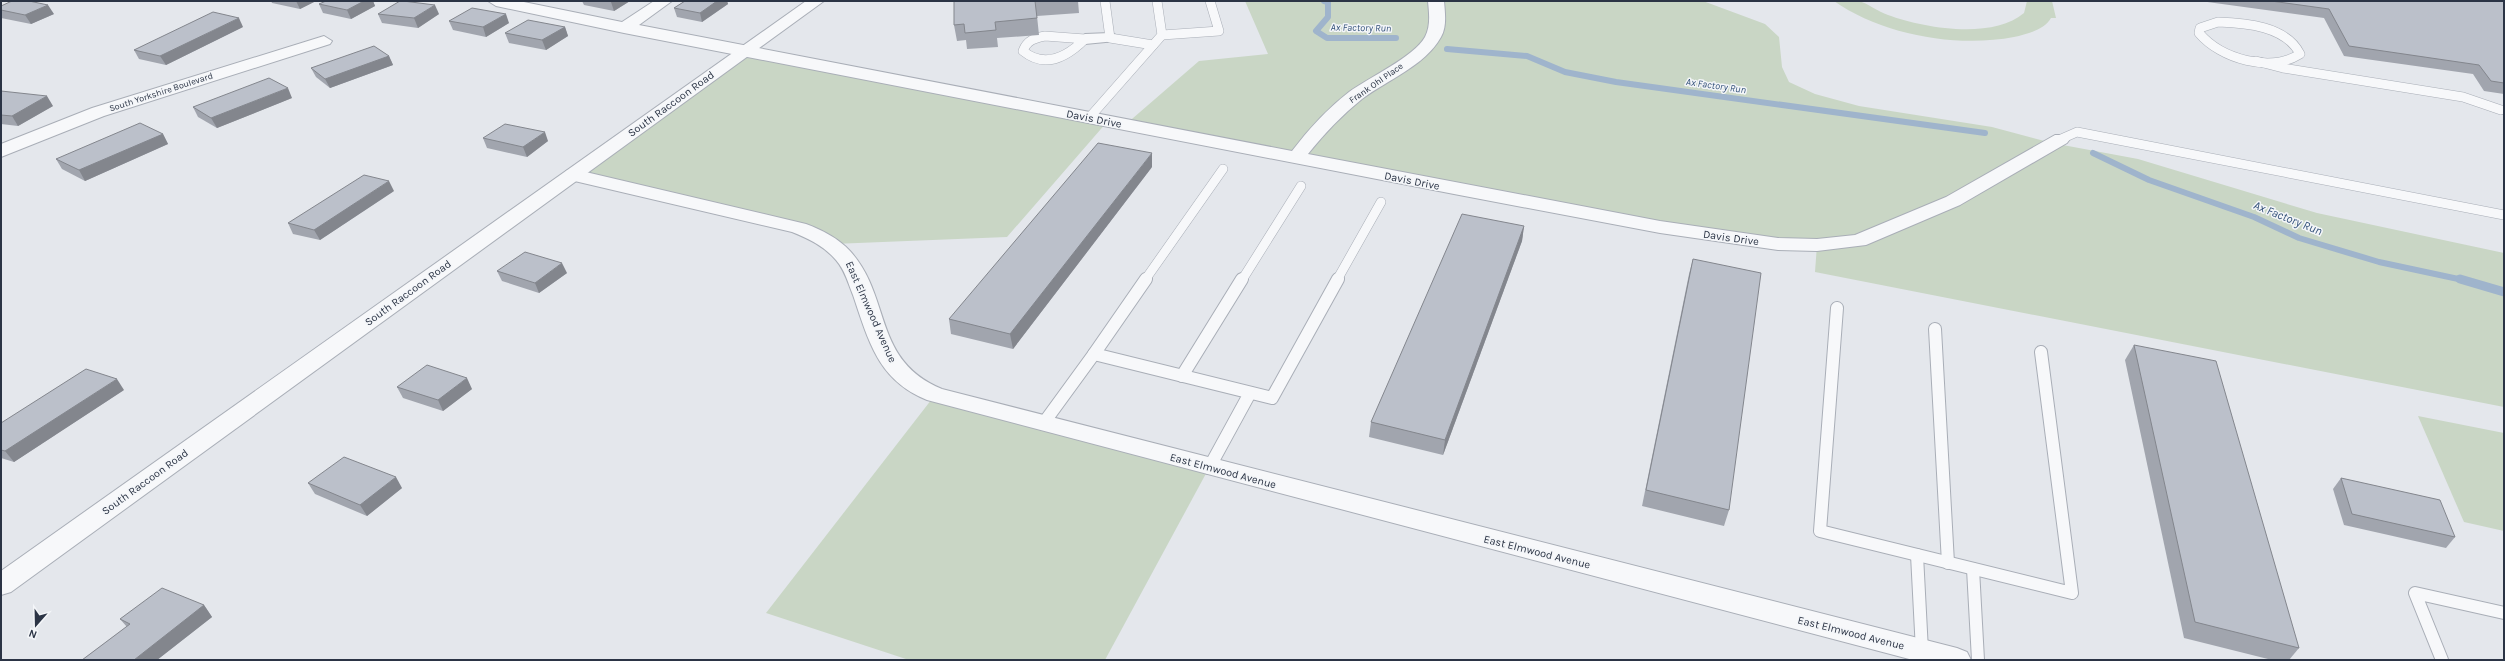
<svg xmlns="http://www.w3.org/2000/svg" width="2505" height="661" font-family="Karla,sans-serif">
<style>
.green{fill:#c9d6c5}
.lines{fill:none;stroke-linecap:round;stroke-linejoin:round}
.stream-far1{stroke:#9fb4cc;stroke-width:6}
.stream{stroke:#9fb4cc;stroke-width:9}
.service-far1-casing{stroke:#a9aeb7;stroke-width:10}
.service-casing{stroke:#a9aeb7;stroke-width:14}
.minor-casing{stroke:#a9aeb7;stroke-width:2}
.tertiary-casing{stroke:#a9aeb7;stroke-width:2}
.service-far1{stroke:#f7f8fa;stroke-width:9}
.service{stroke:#f7f8fa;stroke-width:12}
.minor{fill:#f7f8fa;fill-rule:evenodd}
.tertiary{fill:#f7f8fa;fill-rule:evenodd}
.wall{fill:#a1a5ae}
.shaded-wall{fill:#83868d}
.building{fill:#bbc0ca;stroke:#83868d}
.labels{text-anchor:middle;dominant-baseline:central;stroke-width:3;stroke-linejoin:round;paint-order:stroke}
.far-street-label{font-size:9px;fill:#2b3445;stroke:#f4f6f9}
.far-water-label{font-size:10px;font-style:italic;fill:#34527a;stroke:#f4f6f9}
.street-label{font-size:11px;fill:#2b3445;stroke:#f4f6f9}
.water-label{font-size:12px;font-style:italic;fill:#34527a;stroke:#f4f6f9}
</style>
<rect width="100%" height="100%" fill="#e4e7ec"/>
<g class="green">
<path d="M1245 1H1703L1765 24 1779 37 1782 67 1789 82 1815 94 1859 106 1992 127 2052 143 2138 159 2317 213 2504 253V407L1815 272 1817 245 1778 244 1125 125 1199 61 1268 54Z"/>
<path d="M1834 1C1841 1 1851 0 1858 1 1868 3 1878 12 1888 15 1923 28 1993 40 2024 13L2027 1H2052L2056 18H2051C2044 30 2027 34 2014 37 1957 48 1882 35 1834 1Z"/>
<path d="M745 51 1107 122 1007 237 833 244 814 233 573 175Z"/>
<path d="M935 395 1209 468 1105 660H909L766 613Z"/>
<path d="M2418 416 2504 433V531L2464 522Z"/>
</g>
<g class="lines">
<g class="stream-far1">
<path d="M1324 1 1328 2V17L1316 31 1327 38H1396"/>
<path d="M1447 49 1527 56 1565 72 1616 82 1985 133"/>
<path d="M2093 153 2149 180 2254 217 2299 238 2379 262 2463 280"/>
</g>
<path class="stream" d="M2460 279 2504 292"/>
<defs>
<g id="service-far1">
<path d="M1105 1 1110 38 1153 45"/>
<path d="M2218 22C2246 23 2286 26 2300 54 2270 73 2221 59 2199 33L2200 28Z"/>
<path d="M1162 35 1219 31 1210 1"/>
<path d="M1045 36 1085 39C1067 57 1045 69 1023 51 1027 40 1035 38 1045 36Z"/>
<path d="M2256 61 2283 68 2463 97 2501 110"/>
<path d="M1089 118 1162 35 1157 1"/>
<path d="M2061 139 2077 132 2504 215"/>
<path d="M1145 280 1223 169"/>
<path d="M1242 280 1301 186"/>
<path d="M1337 280 1381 202"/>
</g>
<g id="service">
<path d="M1146 279 1094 354 1272 398 1338 279"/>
<path d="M1837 308 1820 531 2072 593 2041 352"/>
<path d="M1935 329 1948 563"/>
<path d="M1182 376 1242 279"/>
<path d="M1043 424 1094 354"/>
<path d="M1209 468 1250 393"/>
<path d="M1917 555 1922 651"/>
<path d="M1973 569 1978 660"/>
<path d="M2442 660 2415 593 2504 613"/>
</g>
<g id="minor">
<path d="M488 1H519L622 22 654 1H672L639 25 1292 151C1308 130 1327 109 1349 92 1368 78 1414 57 1425 37 1431 26 1429 12 1428 1H1444C1445 13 1447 27 1441 37 1425 66 1387 80 1362 99 1342 115 1324 134 1308 154L1660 221 1778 238 1817 239 1855 235 1946 197 2055 135H2067L2070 139 2067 143 1960 205 1866 245 1817 251 1778 250 1660 233 1454 194 624 33 496 6Z"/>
<path d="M1110 33 1116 35 1118 38 1116 41 1085 44 1077 39 1085 34Z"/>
<path d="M324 36 332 41 330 44 104 116 1 157V144L92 108Z"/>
<path d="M573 169 806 224C822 230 838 238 850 251 892 297 872 360 942 389L1957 648 1967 652 1971 660H1913L927 400C878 380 869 342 853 295 848 283 845 270 836 260 824 246 809 239 792 232L566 179 564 175 566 171Z"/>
</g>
<path id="tertiary" d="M806 1H824L11 592 1 595V571Z"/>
</defs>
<use href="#service-far1" class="service-far1-casing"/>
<use href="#service" class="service-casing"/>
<use href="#minor" class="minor-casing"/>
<use href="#tertiary" class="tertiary-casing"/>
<use href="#service-far1" class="service-far1"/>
<use href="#service" class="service"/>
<use href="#minor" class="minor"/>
<use href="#tertiary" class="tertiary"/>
</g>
<g class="wall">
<path d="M271 1H316L300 9 272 3Z"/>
<path d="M326 1H373L375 6 351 19 323 13 319 4Z"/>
<path d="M582 1H630L614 11 584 5Z"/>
<path d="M685 1H727L728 4 702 22 677 17 674 8Z"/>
<path d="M954 1H1078L1079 13 1037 16 1039 35 997 38 998 47 967 49 966 40 957 41 954 25Z"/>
<path d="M2200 1H2504V94L2484 91 2473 74 2344 56 2324 18Z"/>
<path d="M1 6 54 14 31 24 1 18Z"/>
<path d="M378 14H439L418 28 382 23Z"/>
<path d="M449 21 509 23 486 37 453 30Z"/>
<path d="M243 27 166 65 139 59 134 50Z"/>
<path d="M565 27 568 36 546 50 509 43 505 33Z"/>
<path d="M389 56 393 65 330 88 316 77 311 68Z"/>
<path d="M1 91 53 106 18 126 1 124Z"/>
<path d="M292 98 217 128 198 117 193 107Z"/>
<path d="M163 134 168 144 85 181 62 169 56 159Z"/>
<path d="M483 138 548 141 527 157 487 148Z"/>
<path d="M1152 167 1013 349 951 334 949 319Z"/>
<path d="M394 191 320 240 293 234 288 223Z"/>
<path d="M1524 226 1522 241 1443 455 1369 437 1371 422Z"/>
<path d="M1693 259 1729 510 1724 526 1642 506 1689 274Z"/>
<path d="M497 271 567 273 539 293 502 281Z"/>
<path d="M2134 345 2299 648 2289 660H2272L2184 638 2125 360Z"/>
<path d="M397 387 472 389 443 411 403 398Z"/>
<path d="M124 390 14 462 1 458V423Z"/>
<path d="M2341 478 2455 537 2446 548 2344 525 2333 489Z"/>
<path d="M308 483 402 488 367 516 315 494Z"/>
<path d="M204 605 212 617 157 660H82L127 627 120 619Z"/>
</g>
<g class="shaded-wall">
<path d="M296 1H316L300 9Z"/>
<path d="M364 1H373L375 6 351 19 347 10Z"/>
<path d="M613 1H630L614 11 611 2Z"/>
<path d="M717 1H727L728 4 702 22 700 13Z"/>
<path d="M48 5 54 14 31 24 25 15Z"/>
<path d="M435 5 439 14 418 28 414 18Z"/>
<path d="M506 14 509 23 486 37 483 27Z"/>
<path d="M239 18 243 27 166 65 160 56Z"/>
<path d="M565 27 568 36 546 50 542 40Z"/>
<path d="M389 56 393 65 330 88 325 79Z"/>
<path d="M288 88 292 98 217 128 211 118Z"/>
<path d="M47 96 53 106 18 126 12 116Z"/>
<path d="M545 132 548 141 527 157 523 147Z"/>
<path d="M163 134 168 144 85 181 79 170Z"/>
<path d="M1152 153V167L1013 349 1010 334Z"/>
<path d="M389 181 394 191 320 240 314 230Z"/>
<path d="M1524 226 1522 241 1443 455 1445 440Z"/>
<path d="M562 263 567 273 539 293 535 283Z"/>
<path d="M467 378 472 389 443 411 438 400Z"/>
<path d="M117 379 124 390 14 462 5 451Z"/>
<path d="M396 477 402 488 367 516 360 505Z"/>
<path d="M204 605 212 617 157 660H134Z"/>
</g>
<g class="building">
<path d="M12 1H29L48 5 25 15 1 10V6Z"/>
<path d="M326 1H364L347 10 319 4Z"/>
<path d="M400 1H403L435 5 414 18 378 14Z"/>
<path d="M685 1H717L700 13 674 8Z"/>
<path d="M954 1H1035L1037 18 995 22 996 30 965 33 964 24 954 25Z"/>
<path d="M2271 1H2504V83L2491 81 2479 65 2349 46 2329 9Z"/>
<path d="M472 8 506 14 483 27 449 21Z"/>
<path d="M213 12 239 18 160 56 134 50Z"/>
<path d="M528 20 565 27 542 40 505 33Z"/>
<path d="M374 46 389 56 325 79 311 68Z"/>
<path d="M269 78 288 88 211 118 193 107Z"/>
<path d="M1 91 47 96 12 116 1 115Z"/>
<path d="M140 123 163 134 79 170 56 159Z"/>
<path d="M505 124 545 132 523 147 483 138Z"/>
<path d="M1098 143 1152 153 1010 334 949 319Z"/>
<path d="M364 175 389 181 314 230 288 223Z"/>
<path d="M1462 214 1524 226 1445 440 1371 422Z"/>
<path d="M525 252 562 263 535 283 497 271Z"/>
<path d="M1693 259 1761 273 1729 510 1646 490Z"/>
<path d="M2134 345 2216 361 2299 648 2195 622Z"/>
<path d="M427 365 467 378 438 400 397 387Z"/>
<path d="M86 369 117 379 5 451 1 450V423Z"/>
<path d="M344 457 396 477 360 505 308 483Z"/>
<path d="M2341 478 2440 500 2455 537 2352 514Z"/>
<path d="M162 588 204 605 134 660H82L130 624 120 619Z"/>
</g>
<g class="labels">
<g class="far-street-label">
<text transform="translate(1376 83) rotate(-35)">Frank Ohl Place</text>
<text transform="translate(161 92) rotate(-18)">South Yorkshire Boulevard</text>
</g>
<g class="far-water-label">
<text transform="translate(1361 28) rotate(1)">Ax Factory Run</text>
<text transform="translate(1716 86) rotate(8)">Ax Factory Run</text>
</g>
<g class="street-label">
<text transform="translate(671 104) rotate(-36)">South Raccoon Road</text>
<text transform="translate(1094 119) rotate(11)">Davis Drive</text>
<text transform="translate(1412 181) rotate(11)">Davis Drive</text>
<text transform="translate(1731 238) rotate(8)">Davis Drive</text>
<text transform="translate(408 293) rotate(-36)">South Raccoon Road</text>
<text transform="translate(871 312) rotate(66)">East Elmwood Avenue</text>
<text transform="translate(1223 471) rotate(15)">East Elmwood Avenue</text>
<text transform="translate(145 482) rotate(-36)">South Raccoon Road</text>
<text transform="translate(1537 552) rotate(14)">East Elmwood Avenue</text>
<text transform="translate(1851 633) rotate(14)">East Elmwood Avenue</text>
</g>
<g class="water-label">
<text transform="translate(2288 218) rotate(22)">Ax Factory Run</text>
</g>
</g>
<rect width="2505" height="661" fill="none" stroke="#2b3445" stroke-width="4"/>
<g transform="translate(36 625) rotate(200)" stroke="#f4f6f9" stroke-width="3" paint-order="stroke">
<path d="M0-3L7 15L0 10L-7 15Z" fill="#2b3445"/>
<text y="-6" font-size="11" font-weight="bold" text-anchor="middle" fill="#2b3445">N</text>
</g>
</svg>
